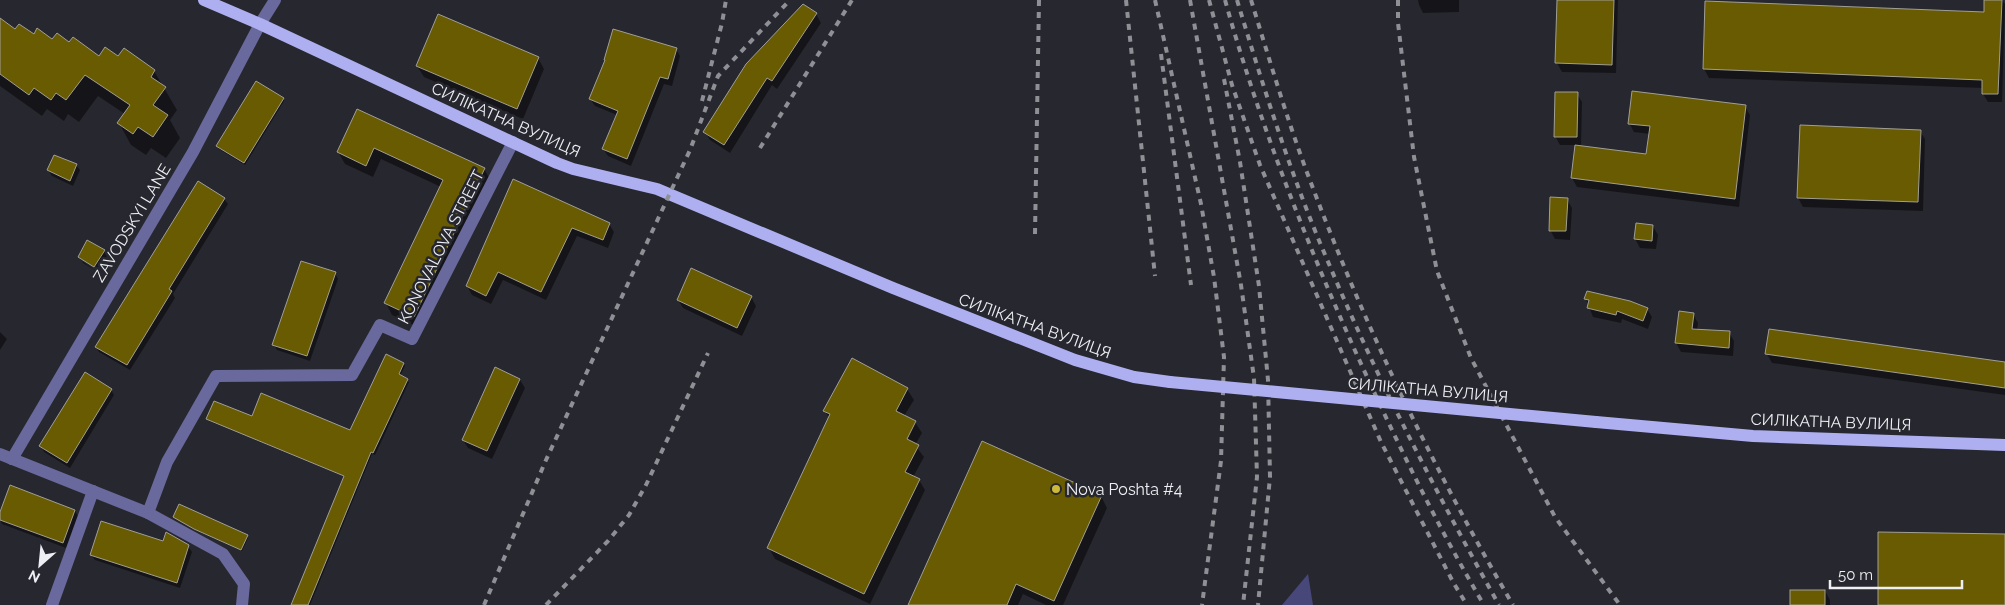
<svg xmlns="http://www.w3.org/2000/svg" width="2005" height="605" font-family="Raleway,sans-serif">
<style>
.green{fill:#484779}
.shadow{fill:#0007}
.building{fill:#685b01;stroke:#a19f95}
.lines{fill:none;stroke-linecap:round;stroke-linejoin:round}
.minor{stroke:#69699d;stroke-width:12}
.major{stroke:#aeaff0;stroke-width:12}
.rail{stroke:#8f9096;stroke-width:4;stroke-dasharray:6 6;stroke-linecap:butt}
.major-bridge{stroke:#aeaff0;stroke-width:12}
.poi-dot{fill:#cdb938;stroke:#27272f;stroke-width:2}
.labels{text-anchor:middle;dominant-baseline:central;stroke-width:5;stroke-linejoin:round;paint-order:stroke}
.street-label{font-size:16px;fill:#eeeff4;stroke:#27272f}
.poi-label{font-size:16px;fill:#eeeff4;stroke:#27272f;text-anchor:start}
</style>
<rect width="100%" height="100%" fill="#27272f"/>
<path class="green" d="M1308 574 1313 605H1282Z"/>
<g class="shadow">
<path d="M1418 0H1459V12L1423 13 1419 5Z"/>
<path d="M1559 0H1618L1616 73 1562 72 1557 63Z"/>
<path d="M1986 0H2002L2005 4 2002 102H1988L1983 94V88L1709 78 1704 69 1985 13Z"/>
<path d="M816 14 821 23 777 89 772 85 730 153 710 140 705 132Z"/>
<path d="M0 25 52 41 70 43 99 58H118L154 71 177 110 170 120 180 138 166 158 151 148 146 155 131 145 119 123 125 114 98 96 79 122 68 114 64 121 47 109 42 116 0 86Z"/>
<path d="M676 49 680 56 672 86 664 84 631 166 608 156 603 149 617 115 595 106 590 99Z"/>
<path d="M538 58 544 69 523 119 424 77 417 66Z"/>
<path d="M1577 94 1582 102 1581 147 1647 156 1650 134 1634 132 1629 123 1745 107 1750 115 1739 207 1577 187 1572 178 1576 145H1560L1555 136Z"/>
<path d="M283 99 284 101 245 165 219 149 218 146Z"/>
<path d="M357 111 484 169 491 181 420 328 392 315 386 303 441 187 381 159 373 177 345 164 338 152Z"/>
<path d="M1801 127 1920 131 1925 139 1923 211 1803 207 1798 198Z"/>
<path d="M76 165 80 170 73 186 52 176 48 170Z"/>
<path d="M514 181 609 224 614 232 608 248 577 236 546 300 503 280 491 304 472 295 467 286Z"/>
<path d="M224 199 228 204 173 294 175 298 130 370 99 352 96 347Z"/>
<path d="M1567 199 1572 208 1570 240 1555 239 1550 230Z"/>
<path d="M1653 226 1658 235 1656 249 1640 248 1635 239Z"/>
<path d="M104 251 107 256 100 269 82 258V261L98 272 83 263 80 257Z"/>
<path d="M335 273 338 279 310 361 277 350 274 345Z"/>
<path d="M751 297 756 306 742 336 683 308 678 300Z"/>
<path d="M1586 299 1647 309 1652 317 1648 329 1622 319 1621 323 1593 317Z"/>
<path d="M1693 314 1698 323 1697 331 1729 332 1734 341 1733 356 1681 352 1676 343Z"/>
<path d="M0 332 7 339 0 350Z"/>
<path d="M1767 354 2005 363V395L1772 363Z"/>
<path d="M404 364 405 366 400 376 409 382 375 455 372 454 310 605H292L345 477 209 421 207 419 253 418 350 432Z"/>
<path d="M520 380 525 388 492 459 468 448 463 440Z"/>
<path d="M907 389 914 400 904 416 915 422 922 433 915 445 924 457 913 477 919 480 925 490 870 604 775 559 769 548 829 418 825 411Z"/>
<path d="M111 390 114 395 70 468 44 452 41 446Z"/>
<path d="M1101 496 1107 508 1063 605H1046L1023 594 1018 605H909Z"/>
<path d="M75 511 78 516 66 548 2 524 0 520V515Z"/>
<path d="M174 517 247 536 248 538 242 551 197 531Z"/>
<path d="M163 543 188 546 192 552 180 588 95 560 91 555Z"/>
<path d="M1825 591 1830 600V605H1792Z"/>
</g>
<g class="building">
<path d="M1557 0H1614L1612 65 1555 63Z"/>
<path d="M1984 0H2002L1998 94H1982V80L1703 69 1705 1 1984 12Z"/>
<path d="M803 4 817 13 772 81 767 78 724 145 703 132 746 64Z"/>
<path d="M438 14 539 57 517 109 416 66Z"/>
<path d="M0 18 15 29 19 24 34 34 37 28 52 39 57 33 69 42 73 37 99 56 105 47 118 56 124 48 155 70 151 77 166 87 153 105 168 115 153 137 138 127 133 134 117 123 130 105 85 75 66 100 56 93 51 100 34 88 29 95 0 74Z"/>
<path d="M613 29 677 48 668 79 660 77 627 159 602 149 618 111 589 99 605 60H604Z"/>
<path d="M256 81 284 98 244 163 216 146Z"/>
<path d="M1632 91 1746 105 1735 199 1571 178 1575 145 1646 154 1650 126 1628 124Z"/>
<path d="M1555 92H1578L1577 137H1554Z"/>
<path d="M357 109 485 168 414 317 384 303 443 180 374 148 366 166 337 152Z"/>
<path d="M1800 125 1921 130 1918 202 1797 198Z"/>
<path d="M54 155 77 164 70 181 47 170Z"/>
<path d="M513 179 610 223 603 240 572 228 541 292 498 272 486 296 466 286Z"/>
<path d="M198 181 225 198 169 289 172 291 127 365 95 347Z"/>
<path d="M1550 197 1568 198 1566 231H1549Z"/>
<path d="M1636 223 1653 225 1652 241 1634 239Z"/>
<path d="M87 240 105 250 94 267 78 257Z"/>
<path d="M301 261 336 272 307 356 272 345Z"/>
<path d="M691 268 752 296 737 328 677 300Z"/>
<path d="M1587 291 1630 301 1648 308 1643 321 1617 311 1616 315 1587 308 1589 300 1584 299Z"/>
<path d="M1679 311 1694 313 1692 329 1730 331 1729 348 1675 343Z"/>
<path d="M1769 329 2005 362V388L1765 354Z"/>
<path d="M386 354 404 363 399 374 408 379 373 453 371 452 308 605H291L344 476 206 419 214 401 252 416 261 393 350 430Z"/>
<path d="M852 358 908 388 896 411 916 421 907 439 919 445 905 472 920 479 864 594 767 548 830 414 823 411Z"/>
<path d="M495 367 520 379 487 451 462 440Z"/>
<path d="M85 372 112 389 67 463 39 446Z"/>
<path d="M982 441 1102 495 1054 601 1016 584 1007 605H908Z"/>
<path d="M10 485 75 510 63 543 0 520V512Z"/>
<path d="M179 504 248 535 241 550 194 529 173 517Z"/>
<path d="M101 521 163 541 166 532 189 545 177 583 90 555Z"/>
<path d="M1878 532 2005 534V605H1878Z"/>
<rect x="1790" y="590" width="35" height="15"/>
</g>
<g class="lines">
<g class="minor">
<path d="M0 454 148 513 167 462 216 376 352 375 380 325 412 339 513 142"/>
<path d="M12 459 193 152 260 24 275 0"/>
<path d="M148 513 223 554 244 584 242 605"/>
<path d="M52 605 93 491"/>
</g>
<g class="major">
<path d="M204 0 260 24 557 163 573 169 657 189 893 288 1075 360 1134 377 1170 382"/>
<path d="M1596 422 1753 436 2005 445"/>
</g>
<g class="rail">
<path d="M1126 0 1155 276"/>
<path d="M1155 0 1201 204 1214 277 1224 357 1221 461 1202 605"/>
<path d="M1190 0 1241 285 1254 378 1257 477 1243 605"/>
<path d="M1209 0 1232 85 1260 165 1381 442 1453 582 1467 605"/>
<path d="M1225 0C1259 122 1305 239 1357 355 1396 440 1436 524 1484 605"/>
<path d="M1237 0C1264 89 1292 179 1329 264 1378 381 1437 494 1499 605"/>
<path d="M1251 0C1270 61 1288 123 1311 183 1366 329 1434 470 1513 605"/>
<path d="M1398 0V23L1414 157 1437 271 1471 358 1555 517 1620 605"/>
<path d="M1161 54 1191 285"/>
<path d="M1224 79 1240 162 1259 286 1268 380 1270 477 1258 605"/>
<path d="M702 101 722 23 726 0"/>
<path d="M760 148 852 0"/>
<path d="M1035 234 1039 0"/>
<path d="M484 605 546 460 690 150 718 76 790 0"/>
<path d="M546 605 608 541 629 515 646 485 708 353"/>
</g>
<path class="major-bridge" d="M1170 382 1596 422"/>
</g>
<circle class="poi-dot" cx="1056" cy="489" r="5"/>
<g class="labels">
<g class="street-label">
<text transform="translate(506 120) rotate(24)">СИЛІКАТНА ВУЛИЦЯ</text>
<text transform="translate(132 223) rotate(-59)">ZAVODSKYI LANE</text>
<text transform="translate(441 247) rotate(-63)">KONOVALOVA STREET</text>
<text transform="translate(1035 326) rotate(20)">СИЛІКАТНА ВУЛИЦЯ</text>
<text transform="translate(1428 390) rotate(5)">СИЛІКАТНА ВУЛИЦЯ</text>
<text transform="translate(1831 422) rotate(2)">СИЛІКАТНА ВУЛИЦЯ</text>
</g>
<g class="poi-label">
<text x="1066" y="489">Nova Poshta #4</text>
</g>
</g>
<g transform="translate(40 565) rotate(207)" stroke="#27272f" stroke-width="4" paint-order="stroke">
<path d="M0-4L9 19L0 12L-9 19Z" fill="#eeeff4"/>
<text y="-8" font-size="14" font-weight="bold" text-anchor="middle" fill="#eeeff4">N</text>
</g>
<path d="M1830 580v8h132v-8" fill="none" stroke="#eeeff4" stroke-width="2.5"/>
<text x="1838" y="580" font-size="15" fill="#eeeff4" stroke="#27272f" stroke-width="4" paint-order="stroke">50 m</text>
</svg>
